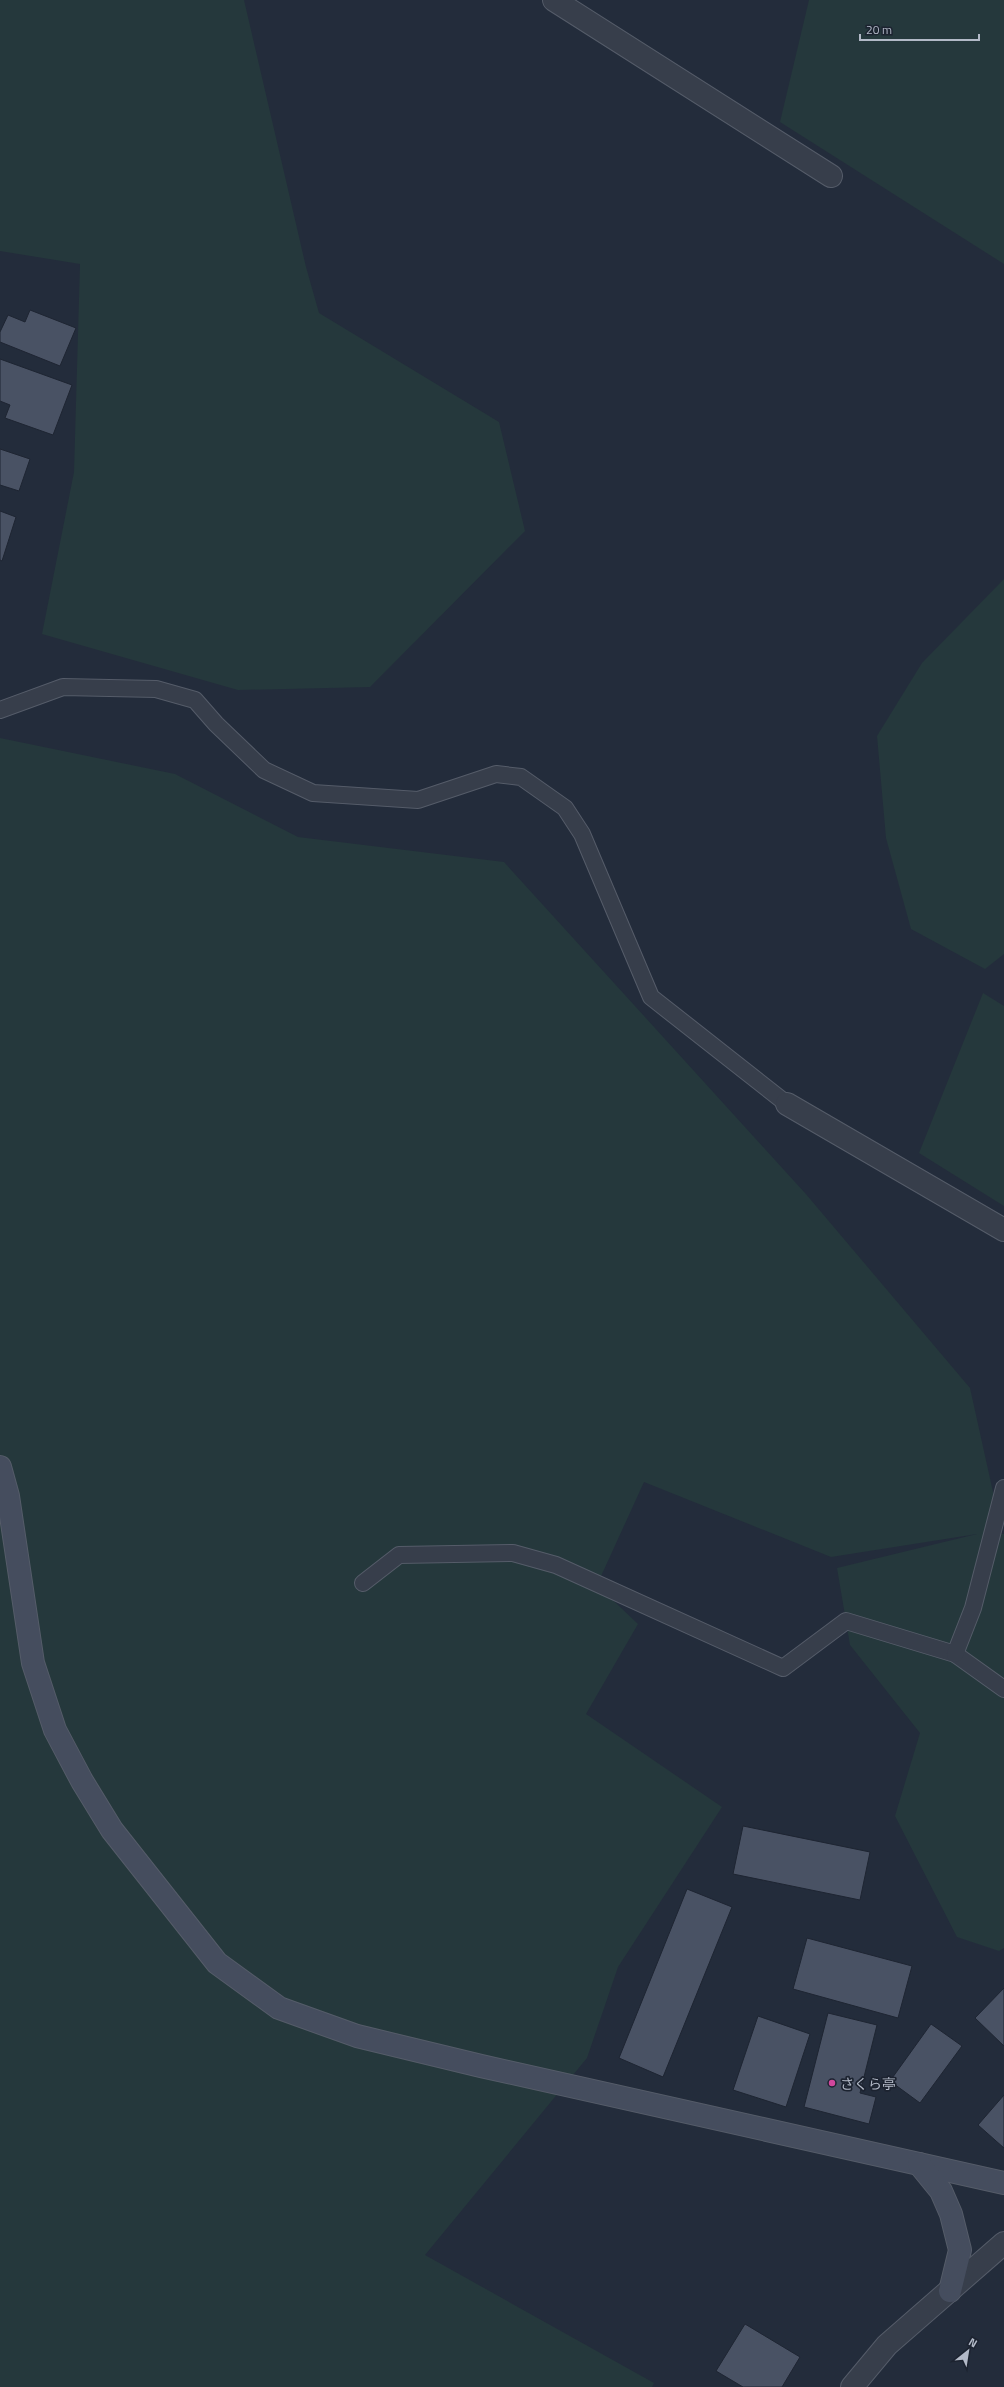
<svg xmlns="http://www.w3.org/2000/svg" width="1004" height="2387" font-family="'Titillium Web','Noto Sans JP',sans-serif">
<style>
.green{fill:#25383c}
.building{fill:#495264;stroke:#1e2532}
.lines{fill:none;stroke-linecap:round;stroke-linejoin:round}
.lane-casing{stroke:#555c69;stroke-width:18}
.street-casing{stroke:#555c69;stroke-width:24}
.secondary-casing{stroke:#555c69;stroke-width:24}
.lane{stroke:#373e4b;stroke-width:16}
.street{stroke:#373e4b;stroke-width:22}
.secondary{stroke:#454d5e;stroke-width:22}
.hotel-dot{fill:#d1479c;stroke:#1c2330;stroke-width:1.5}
.labels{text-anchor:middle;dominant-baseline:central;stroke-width:3.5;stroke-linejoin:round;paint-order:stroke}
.poi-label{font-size:14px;fill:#b2b9c7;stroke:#1c2330;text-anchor:start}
</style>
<rect width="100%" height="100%" fill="#232c3b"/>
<g class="green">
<path d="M0 0H244L306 267 319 313 499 422 525 531 370 687 238 690 42 634 74 472 80 264 0 251Z"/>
<path d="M809 0H1004V264L780 122Z"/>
<path d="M1004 579V954L985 969 911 929 886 838 877 736 922 663Z"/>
<path d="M0 738 175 774 298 837 504 862 805 1193 970 1388 997 1510 985 1533 1004 1534V1948L999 1951 957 1937 895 1816 920 1733 850 1645 837 1568 977 1534 831 1557 644 1482 597 1585 638 1624 586 1714 722 1807 618 1967 587 2058 425 2255 654 2383 652 2387H0Z"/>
<path d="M983 993 1004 1006V1206L919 1153Z"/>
</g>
<g class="building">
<path d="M30 310 76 328 60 366 0 342V332L8 315 25 322Z"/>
<path d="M0 359 72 385 53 435 5 418 10 405 0 401Z"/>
<path d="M0 449 30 459 19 491 0 485Z"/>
<path d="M0 511 16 517 2 561 0 560Z"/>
<path d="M743 1826 870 1852 860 1900 733 1874Z"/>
<path d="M687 1889 732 1907 663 2077 619 2058Z"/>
<path d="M807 1938 912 1966 898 2018 793 1989Z"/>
<path d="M1004 1988V2046L975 2018Z"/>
<path d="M828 2013 877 2025 860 2093 876 2097 869 2124 804 2107Z"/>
<path d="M758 2016 810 2034 786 2107 733 2090Z"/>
<path d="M931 2024 962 2046 920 2103 890 2081Z"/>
<path d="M1004 2095V2148L978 2125Z"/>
<path d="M745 2324 800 2357 782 2387H743L716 2371Z"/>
</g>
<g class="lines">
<defs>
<g id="lane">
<path d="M0 710 63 687 156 689 195 700 216 724 264 770 313 793 418 800 496 774 521 777 565 808 582 834 651 997 787 1104"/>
<path d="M363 1583 399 1555 513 1553 556 1565 783 1668 846 1621 955 1654 1004 1689"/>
<path d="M955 1654 973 1608 1004 1488"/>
</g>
<g id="street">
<path d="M554 0 831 176"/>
<path d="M787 1104 1004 1230"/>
<path d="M852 2387 887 2345 1004 2243"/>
</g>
<g id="secondary">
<path d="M0 1467 8 1496 33 1663 55 1730 82 1781 112 1830 217 1963 279 2008 357 2036 481 2066 1004 2183"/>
<path d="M919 2164 941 2191 951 2214 960 2250 950 2291"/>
</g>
</defs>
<use href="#lane" class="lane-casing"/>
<use href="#street" class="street-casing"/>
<use href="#secondary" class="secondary-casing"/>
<use href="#lane" class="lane"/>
<use href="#street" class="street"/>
<use href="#secondary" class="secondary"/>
</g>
<circle class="hotel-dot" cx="832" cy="2083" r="4"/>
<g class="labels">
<g class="poi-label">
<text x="840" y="2083">さくら亭</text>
</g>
</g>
<g transform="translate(968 2351) rotate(30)" stroke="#1c2330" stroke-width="3" paint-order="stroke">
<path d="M0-3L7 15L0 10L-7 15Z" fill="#b2b9c7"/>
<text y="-6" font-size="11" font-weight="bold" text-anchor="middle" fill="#b2b9c7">N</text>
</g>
<path d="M860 34v6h119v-6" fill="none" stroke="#b2b9c7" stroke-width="2"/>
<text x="866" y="34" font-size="12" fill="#b2b9c7" stroke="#1c2330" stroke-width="3" paint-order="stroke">20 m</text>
</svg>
